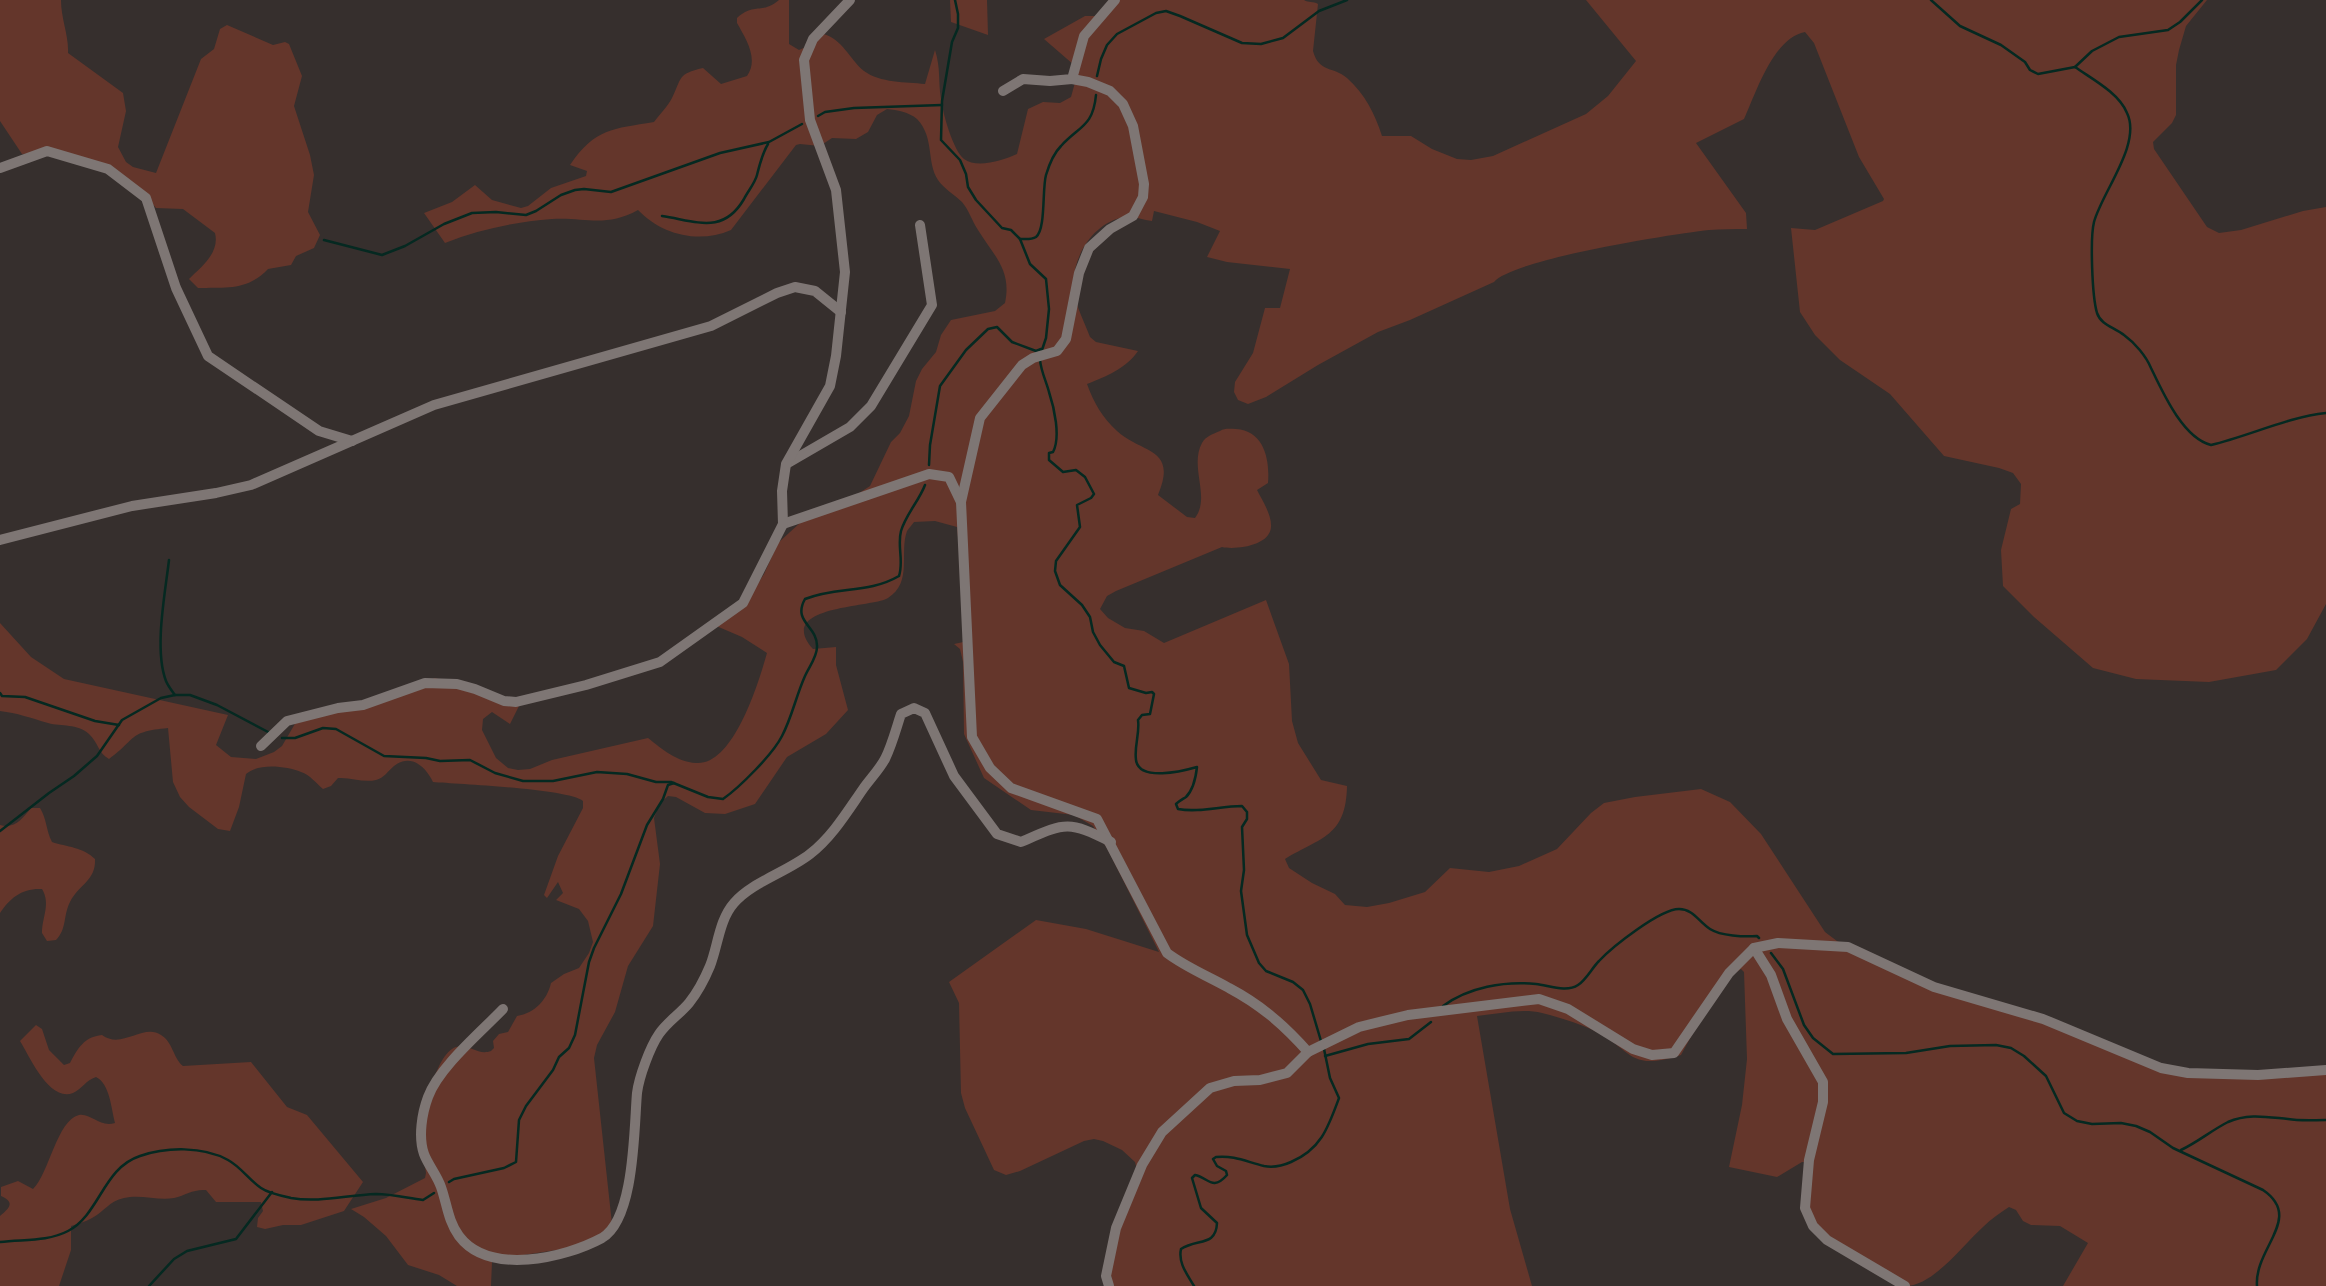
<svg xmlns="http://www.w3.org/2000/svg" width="2326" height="1286" font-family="'Nunito Sans',sans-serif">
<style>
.green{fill:#64362b}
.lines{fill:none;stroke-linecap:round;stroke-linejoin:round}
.stream{stroke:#052921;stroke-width:2.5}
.minor{stroke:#7e7674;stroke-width:10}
</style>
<rect width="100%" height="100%" fill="#362f2d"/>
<g class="green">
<path d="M0 0H61C61 19 69 36 68 53L123 93 126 111 118 147 126 162 133 167 156 173 201 59 214 49 220 29 227 25 273 45 285 42 289 44 302 76 294 106 310 155 314 175 308 212 320 235 314 248 296 256 291 265 268 269C247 291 226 287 198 288L189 279C201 267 220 253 215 233L183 209 156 208 139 188 103 167 55 152 22 154 0 121Z"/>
<path d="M779 0H789V44L799 50 808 46 823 34C843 39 849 59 864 71 880 83 906 82 925 84L935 50C941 69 938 81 941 99 943 114 953 150 964 159 977 169 1004 160 1017 154L1028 109 1043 102 1060 103 1071 97 1076 79 1074 65 1044 39 1085 16H1098L1119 0H1304C1309 3 1313 1 1318 4L1313 51C1319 73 1333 66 1347 78 1365 94 1375 114 1382 136H1411L1432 149 1457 159 1471 160 1493 156 1586 114 1608 96 1636 61 1586 0H2207L2186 26 2179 50 2176 65V115L2172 123 2153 142 2154 149 2207 227 2219 233 2241 230 2303 211 2326 207V604L2307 639 2276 670 2209 682 2136 679 2093 668 2034 617 2003 586 2001 550 2011 509 2020 504 2021 484 2013 473 1999 468 1944 456 1890 394 1840 360 1815 335 1800 312 1791 228 1815 230 1883 201 1884 199 1859 157 1814 43 1805 32C1773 38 1756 93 1744 119L1696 143 1746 213 1747 229C1734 229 1721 229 1709 230 1673 234 1513 259 1494 282L1410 320 1378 332 1318 365 1266 397 1248 404 1238 400 1234 392 1235 382 1253 353 1265 308H1280L1290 269 1227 262 1207 257 1220 231 1197 222 1154 211 1152 221C1143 220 1133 216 1125 217 1092 222 1070 260 1074 291 1076 307 1085 323 1090 337L1096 342 1138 351C1127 368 1105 377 1087 384 1094 403 1102 417 1117 431 1142 454 1178 447 1158 495L1187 517 1195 518C1211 497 1189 467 1202 443 1206 436 1213 434 1220 431 1225 428 1229 429 1236 429 1264 431 1270 459 1268 483L1257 490C1262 500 1272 515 1271 527 1270 546 1235 550 1222 547L1116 591 1107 596 1100 609 1108 618 1125 628 1144 631 1164 643 1266 600 1289 664 1292 721 1298 743 1321 780 1347 786C1346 837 1321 837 1285 859L1289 868 1312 883 1335 894 1345 905 1367 907 1389 903 1425 892 1450 868 1489 872 1519 866 1557 849 1591 813 1604 803 1635 797 1701 789 1730 802 1761 834 1825 932 1837 941 1876 960 2156 1067 2228 1078 2326 1068V1286H2063L2088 1243 2060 1226 2031 1225 2023 1221 2016 1210 2009 1207C2000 1213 1991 1219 1983 1227 1964 1244 1933 1286 1906 1286L1836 1243 1809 1219 1812 1162H1802L1777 1177 1729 1167 1742 1105 1747 1059 1744 972 1741 969 1720 983 1681 1055C1627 1072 1634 1050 1593 1030 1577 1023 1558 1017 1542 1013 1522 1008 1498 1014 1477 1016L1510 1209 1532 1286H1113L1108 1260 1139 1177 1135 1162 1122 1150 1103 1141 1094 1139 1084 1141 1020 1171 1006 1175 994 1170 965 1108 961 1093 959 1003 949 982 1036 920 1086 929 1159 952 1107 848 1093 826 1074 815 1031 810 984 778 964 734 963 662 960 649 954 644 968 641 957 527 935 521 914 522C912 525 909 528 907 531 899 553 913 582 888 598 872 608 774 605 813 649L836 647V665L848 710 826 734 787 757 755 804 725 814 705 813 676 797 668 796 660 803 654 818 660 864 653 926 628 966 615 1012 597 1045 594 1058 612 1224 597 1244 496 1259 492 1262 491 1286H457L439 1275 408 1265 386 1236 364 1217 351 1209 386 1198 425 1178 426 1173C425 1163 421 1151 422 1141 422 1120 434 1054 456 1047 470 1043 477 1056 491 1051L494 1048 493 1041 499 1034 508 1032 517 1016C535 1013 547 1000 551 983L564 974 579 968 589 953 593 942 588 921 579 909 556 900 563 893 558 882 547 898 544 895 558 856 583 808V801C569 789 459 784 433 782 426 767 411 753 394 766 388 771 384 778 376 780 363 783 351 777 338 778L331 786 323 789C316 783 310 775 301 772 286 766 258 763 246 774L239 807 230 831 218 829 189 807 180 797 173 782 168 728C127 732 138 738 109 759 98 753 98 742 89 734 77 723 62 727 48 723 31 718 17 713 0 711V623L31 657 64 679 228 715 216 745 231 757 256 759 274 752 282 746 296 722 403 693 435 678 520 704 510 724 492 712 483 719 482 730 496 758 508 768 518 770 530 769 552 760 648 738C662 749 677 762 696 763 734 766 759 681 767 653L742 637 714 625 755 588 764 574 778 543 801 522 850 499 870 486 891 442 900 433 909 416 916 381 922 369 936 352 941 335 951 320 995 311 1005 303C1012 270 994 256 978 230 972 221 969 210 962 202 954 194 944 189 938 180 926 162 935 138 917 119 909 112 897 110 887 109L877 115 868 132 856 139 832 138 820 146 800 144 796 145 731 230C699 244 662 235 638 210 605 228 586 217 552 219 515 222 480 229 445 243L424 213 452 202 475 185 492 200 521 208 528 206 551 188 586 176 587 171 570 165C595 128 613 129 654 122 660 114 668 106 672 98 682 78 677 74 703 68L721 84 747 76C759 59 746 39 737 23V18C755 2 761 15 779 0Z"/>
<path d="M950 0H987L988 35 951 22Z"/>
<path d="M31 808H40C47 819 46 831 52 842 67 847 83 847 95 859 96 881 79 884 70 902 63 916 67 929 56 940L47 941 42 933C42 917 51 904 42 889 22 888 10 898 0 913V825C15 829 22 819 31 808Z"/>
<path d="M36 1025 42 1029 49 1050 64 1065 70 1063C78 1048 84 1037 102 1035 122 1050 143 1023 161 1035 173 1042 173 1058 183 1066L251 1062 287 1107 307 1115 363 1182 344 1211 301 1225H283L265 1229 257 1227 258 1218 263 1211 261 1202H216L206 1190C193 1189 186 1195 174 1198 158 1201 141 1194 124 1198 109 1201 104 1212 92 1218 85 1222 77 1224 71 1226V1250L59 1286H0V1216C10 1208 15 1202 1 1196V1187L18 1181 33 1189C49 1174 57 1120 79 1115 91 1113 100 1128 115 1123 111 1108 110 1084 96 1077 86 1080 82 1089 73 1093 49 1102 30 1057 20 1041Z"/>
</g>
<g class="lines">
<g class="stream">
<path d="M955 0 958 14V28L952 42 942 101 941 140 960 160 966 174 968 187 976 200 1002 228 1011 230 1020 239 1030 264 1046 279 1049 309 1046 338 1041 353"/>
<path d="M1931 0 1960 26 2001 45 2025 62 2030 70 2038 74 2075 67C2092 79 2119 93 2127 113 2142 144 2102 192 2094 222 2090 238 2092 296 2097 313 2101 325 2114 327 2124 335 2135 343 2146 356 2151 368 2163 393 2183 438 2211 445 2249 436 2288 417 2326 413"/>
<path d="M2075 67 2092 51 2119 37 2168 30 2180 22 2202 0"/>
<path d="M1097 76 1101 59 1107 45 1117 34 1156 13 1166 11 1180 16 1242 43 1261 44 1283 38 1319 11 1347 0"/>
<path d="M818 116 825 112 854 108 942 105"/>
<path d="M662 216C696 221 723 235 744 199 748 191 755 183 757 175 760 163 762 154 768 144"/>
<path d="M1020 239C1026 239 1031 240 1036 237 1046 229 1042 189 1046 175 1049 165 1054 153 1061 146 1079 126 1093 127 1096 95"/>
<path d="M324 240 382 255 405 246 444 224 472 213 496 212 526 215 536 211 561 195 575 190 584 189 611 192 720 153 769 142 802 124"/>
<path d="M1040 360C1041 371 1046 381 1049 392 1054 407 1061 437 1053 452L1049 453V460L1063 472 1076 470 1085 477 1094 494 1091 498 1077 505 1080 527 1056 561 1055 571 1060 585 1082 605 1090 617 1093 632 1100 645 1114 662 1124 666 1129 688 1146 693 1152 692 1154 694 1150 714 1142 715 1138 720C1140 733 1134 746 1136 760 1139 782 1183 771 1197 767 1196 776 1193 790 1186 797 1183 799 1179 801 1176 804L1178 809C1199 813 1220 806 1242 806L1247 812V819L1242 827 1244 870 1241 891 1247 935 1259 963 1266 971 1293 982 1303 990 1310 1004 1321 1041"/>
<path d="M929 465 930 445 940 386 966 350 988 329 997 327 1012 342 1036 351 1041 349"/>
<path d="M169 560C165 594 154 650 166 681 168 686 172 691 175 695"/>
<path d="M0 693 2 696 25 697 95 721 119 725"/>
<path d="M282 738H295L323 728 336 729 384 756 426 758 440 761 470 760 495 773 523 781H553L597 772 627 774 656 782H671L708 797 723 799C740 787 773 754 782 736 792 717 796 696 805 676 809 667 817 657 817 647 818 626 792 622 805 599 837 586 868 594 899 576 904 561 897 546 901 531 906 514 919 501 925 485"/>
<path d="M0 831 49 793 74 776 97 756 122 720 161 698 175 695H190L217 705 270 733"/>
<path d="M1771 953 1783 969 1804 1025 1813 1038 1833 1054 1906 1053 1950 1046 1996 1045 2011 1048 2024 1056 2046 1076 2064 1113 2077 1121 2092 1124 2121 1123 2136 1126 2150 1132 2173 1148 2263 1190C2304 1218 2254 1248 2257 1286"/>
<path d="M1443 1006C1469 987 1504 981 1536 984 1548 985 1566 993 1578 985 1586 980 1592 968 1599 961 1612 947 1660 909 1679 909 1693 909 1699 922 1710 929 1721 936 1744 937 1757 936L1759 938"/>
<path d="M1325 1056 1368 1044 1409 1039 1431 1022"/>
<path d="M2181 1150C2198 1142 2212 1130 2228 1122 2248 1113 2267 1117 2288 1119 2300 1121 2313 1120 2326 1120"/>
<path d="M449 1182 454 1179 504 1168 516 1162 519 1120 526 1106 553 1070 559 1057 569 1048 575 1035 589 962 594 948 621 894 647 825 663 799 668 785 674 783"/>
<path d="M0 1242C23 1239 47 1242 68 1231 100 1214 103 1168 140 1156 166 1147 203 1146 228 1160 241 1167 249 1180 261 1188 268 1193 282 1196 291 1198 319 1203 347 1195 376 1194 392 1194 407 1198 423 1200L434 1193"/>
<path d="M149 1286 174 1259 187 1251 236 1239 272 1192"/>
<path d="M1194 1286C1187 1274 1178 1263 1181 1249 1197 1238 1216 1247 1217 1223L1201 1208 1192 1178 1195 1175C1208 1177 1212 1192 1227 1175L1226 1171 1217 1166 1213 1159 1216 1157C1234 1155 1247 1162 1264 1166 1274 1168 1282 1166 1291 1162 1321 1149 1328 1128 1339 1098L1330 1078 1324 1049"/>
</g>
<g class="minor">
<path d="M1072 79 1088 82 1110 91 1123 104 1133 126 1144 184 1143 197 1133 216 1110 229 1089 248 1079 273 1066 339 1057 351 1033 358 1022 365 980 418 961 502 972 737 990 768 1011 788 1097 819 1167 953C1187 968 1208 976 1229 988 1261 1005 1284 1025 1308 1052"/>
<path d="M1003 91 1023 79 1050 81 1072 79 1084 36 1115 0"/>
<path d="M0 168 47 151 108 169 146 198 176 288 208 356 319 431 352 441"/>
<path d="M788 463 850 427 871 406 932 305 920 225"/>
<path d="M783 524 929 474 949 477 961 502"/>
<path d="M0 540 132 506 216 493 251 485 434 405 711 326 777 293 795 287 815 291 841 312"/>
<path d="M261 746 287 721 338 708 363 705 425 683 457 684 475 689 504 701 516 702 586 685 660 662 743 603 783 524 782 491 786 464 830 386 836 356 845 272 836 190 810 120 804 60 813 39 850 0"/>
<path d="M1754 948 1771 975 1787 1019 1823 1082V1102L1809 1160 1805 1208 1813 1226 1827 1240 1905 1286"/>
<path d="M503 1009C481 1032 439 1067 428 1097 422 1113 418 1137 424 1154 428 1165 437 1175 441 1187 447 1204 448 1221 459 1236 489 1276 565 1258 602 1238 635 1219 634 1127 637 1093 639 1077 650 1047 659 1034 667 1022 680 1014 689 1003 697 993 705 978 710 966 718 946 719 920 734 903 752 882 787 872 810 854 832 837 847 812 863 789 870 779 879 770 885 759 892 745 896 729 901 714L914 708 925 713 954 776 997 834 1021 842C1065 823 1067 820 1111 842"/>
<path d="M1109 1286 1106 1276 1116 1228 1142 1165 1162 1132 1210 1088 1234 1081 1260 1080 1287 1073 1308 1052 1359 1027 1408 1015 1539 999 1568 1009 1633 1049 1652 1055 1674 1053 1729 973 1754 948 1778 943 1848 947 1934 987 2043 1019 2161 1068 2188 1073 2258 1075 2326 1070"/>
</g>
</g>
</svg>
